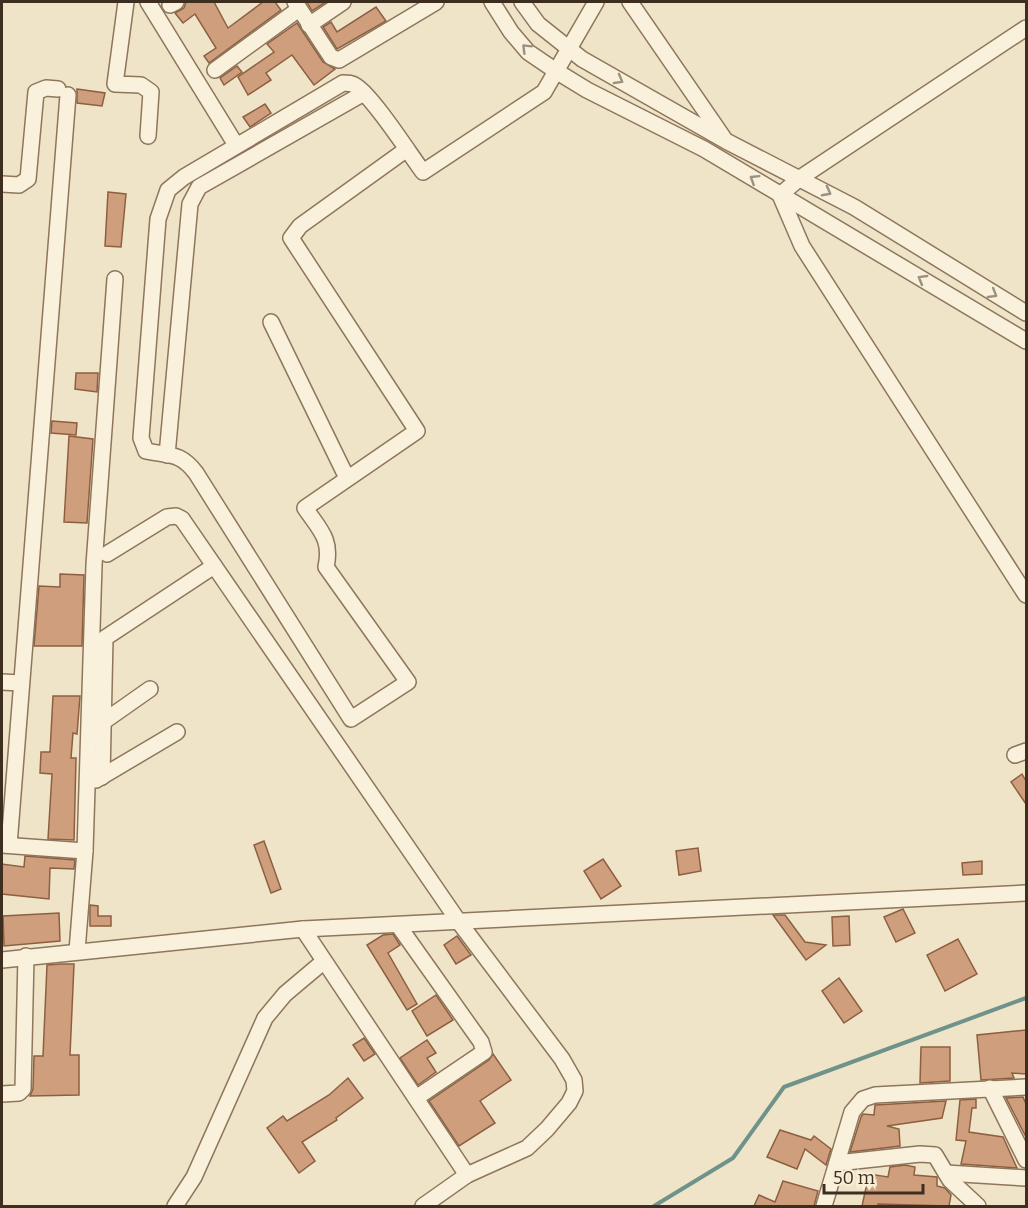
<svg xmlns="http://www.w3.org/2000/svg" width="1028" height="1208" font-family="Bitter,serif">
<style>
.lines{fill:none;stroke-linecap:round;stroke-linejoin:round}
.stream{stroke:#6f938a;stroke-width:4}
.building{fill:#cf9f7d;stroke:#8d5f41;stroke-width:1.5}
.minor-casing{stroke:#8d765c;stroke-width:18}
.minor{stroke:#faf1dc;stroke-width:15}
.oneway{stroke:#9c907e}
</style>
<rect width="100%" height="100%" fill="#f0e4c8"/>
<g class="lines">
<path class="stream" d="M654 1206 733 1158 784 1087 1026 998"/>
</g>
<g class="building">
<path d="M186 2H214L228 28 263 2H275L281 10 209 63 204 56 216 48 195 14 183 23 175 13 184 8Z"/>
<path d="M307 2H326L312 11Z"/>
<path d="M376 7 386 21 337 49 323 27 331 22 337 32Z"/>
<path d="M297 23 323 62 335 69 314 85 292 55 266 73 271 80 248 95 238 77 274 52 267 44Z"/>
<path d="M237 66 242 72 224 85 220 78Z"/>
<path d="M77 89 105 93 102 106 77 103Z"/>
<path d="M265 104 271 113 250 127 243 117Z"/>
<path d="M108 192 126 194 121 247 105 246Z"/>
<path d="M76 373H98L97 392 75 389Z"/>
<path d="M52 421 77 423 76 435 51 433Z"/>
<path d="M69 436 93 439 87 523 64 522Z"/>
<path d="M60 574 84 575 82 646H34L39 586 60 587Z"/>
<path d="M53 696H80L77 734 73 733 71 758H76L74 840 48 839 52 774 40 773 41 752H50Z"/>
<path d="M1022 774 1026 781V804L1011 782Z"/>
<path d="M264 841 281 889 271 893 254 845Z"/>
<path d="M698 848 701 871 679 875 676 851Z"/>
<path d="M25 856 75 860 74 869 50 868 49 899 2 894V864L24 867Z"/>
<path d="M603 859 621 886 601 899 584 871Z"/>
<path d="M982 861V874L963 875 962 863Z"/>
<path d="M90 905 98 906V916H111V926H90Z"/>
<path d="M903 909 915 933 896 942 884 917Z"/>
<path d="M59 913 60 941 4 946 3 916Z"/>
<path d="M773 915H785L805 942 826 945 806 960Z"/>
<path d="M849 916 850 945 833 946 832 917Z"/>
<path d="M393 934 400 945 388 953 417 1004 407 1010 367 945 383 935Z"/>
<path d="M457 936 471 955 456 964 444 945Z"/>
<path d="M958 939 977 974 945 991 927 955Z"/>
<path d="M61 964H74L70 1055H79V1095L30 1096 33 1089 34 1056H43L47 965Z"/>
<path d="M839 978 862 1011 844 1023 822 991Z"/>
<path d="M436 995 453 1020 427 1036 412 1011Z"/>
<path d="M1026 1030V1074L1012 1073 1014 1078 981 1080 977 1035Z"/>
<path d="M364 1038 375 1054 364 1061 353 1045Z"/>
<path d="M427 1040 436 1053 427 1058 436 1072 418 1085 400 1058Z"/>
<path d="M921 1047H950V1081L920 1083Z"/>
<path d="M493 1054 511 1080 480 1101 495 1123 459 1146 429 1101 489 1060Z"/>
<path d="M348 1078 363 1098 336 1118 337 1120 302 1142 315 1161 299 1173 267 1128 283 1116 287 1121 329 1095Z"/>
<path d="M1023 1097 1026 1104V1137L1006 1098Z"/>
<path d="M976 1099V1108H972L969 1132 1003 1137 1017 1168 961 1164 966 1141 956 1140 960 1100Z"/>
<path d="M946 1101 942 1118 887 1126 899 1129 900 1146 850 1152 861 1117 863 1114 874 1115 875 1105Z"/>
<path d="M780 1130 811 1140 814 1136 831 1149 826 1165 805 1149 797 1169 767 1157Z"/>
<path d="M905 1165 915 1167 914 1175 937 1177V1186L945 1188 951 1195 949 1206 878 1204V1206H862L869 1174 888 1177 890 1167Z"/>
<path d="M783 1181 818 1191 814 1206H754L759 1195 775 1202Z"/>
</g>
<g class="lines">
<defs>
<g id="minor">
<path d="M126 2 115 84 141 85 151 92 148 136"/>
<path d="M148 2 236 145"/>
<path d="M295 2 331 57 339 60 436 2"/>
<path d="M492 2 511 32 528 52 556 71 587 90 704 149 1026 341"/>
<path d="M522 2 538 24 582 59 726 141 854 207 1026 313"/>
<path d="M630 2 723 137"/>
<path d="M170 5 176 2"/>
<path d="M309 25 343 2"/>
<path d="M1026 28 800 178 780 195 802 246 1026 595"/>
<path d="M215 70 299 9"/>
<path d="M407 149 300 226 291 238 417 431 305 508C320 530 332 539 326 567L408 682 351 719 196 473C180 452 170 456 146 451L141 438 158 219 168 190 184 177 343 83C348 83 352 83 356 86 374 98 409 153 423 172L544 92 596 2"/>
<path d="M2 184 19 185 28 179 36 92 46 88 58 89"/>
<path d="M271 322 347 478"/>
<path d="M167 455 190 204 199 187 364 93"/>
<path d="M107 554 167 517 176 516 182 519 459 922 562 1059 574 1080 575 1091 569 1103 547 1129 527 1148 467 1175 423 1206"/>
<path d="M2 682 21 683"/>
<path d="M103 722 150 689"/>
<path d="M1015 755 1026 751"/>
<path d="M102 777 105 638 214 566"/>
<path d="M96 780 177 732"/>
<path d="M2 845 85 851"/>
<path d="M9 845 68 95"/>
<path d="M398 925 481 1042 484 1052 416 1098"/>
<path d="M303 929 467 1175"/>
<path d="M77 951 85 851 94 565 115 279"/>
<path d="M2 960 303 929 1026 893"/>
<path d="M990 1088 1026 1160"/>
<path d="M2 1094 19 1093 23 1089 26 956"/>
<path d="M837 1163 920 1154 935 1155 950 1180 978 1206"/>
<path d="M946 1173 1026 1178"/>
<path d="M175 1206 194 1177 265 1018 285 994 323 962"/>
<path d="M824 1206 852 1112 863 1099 875 1095 1026 1087"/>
</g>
</defs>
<use href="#minor" class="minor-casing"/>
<use href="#minor" class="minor"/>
</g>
<defs><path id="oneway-chevron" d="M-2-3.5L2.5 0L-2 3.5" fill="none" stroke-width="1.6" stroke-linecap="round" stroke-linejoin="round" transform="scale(1.5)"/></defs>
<g class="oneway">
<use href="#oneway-chevron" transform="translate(526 48) rotate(-135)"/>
<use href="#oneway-chevron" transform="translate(619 80) rotate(30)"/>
<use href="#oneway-chevron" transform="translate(754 179) rotate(-148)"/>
<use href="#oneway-chevron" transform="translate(827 192) rotate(28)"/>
<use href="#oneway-chevron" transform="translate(922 279) rotate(-150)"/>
<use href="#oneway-chevron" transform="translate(993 294) rotate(31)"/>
</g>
<rect width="1028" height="1208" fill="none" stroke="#3d2e20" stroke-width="6"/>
<path d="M824 1184v9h99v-9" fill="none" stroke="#3d2e20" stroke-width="3"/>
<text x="833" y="1184" font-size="18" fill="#3d2e20" stroke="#f7eed8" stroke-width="4.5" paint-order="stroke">50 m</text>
</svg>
